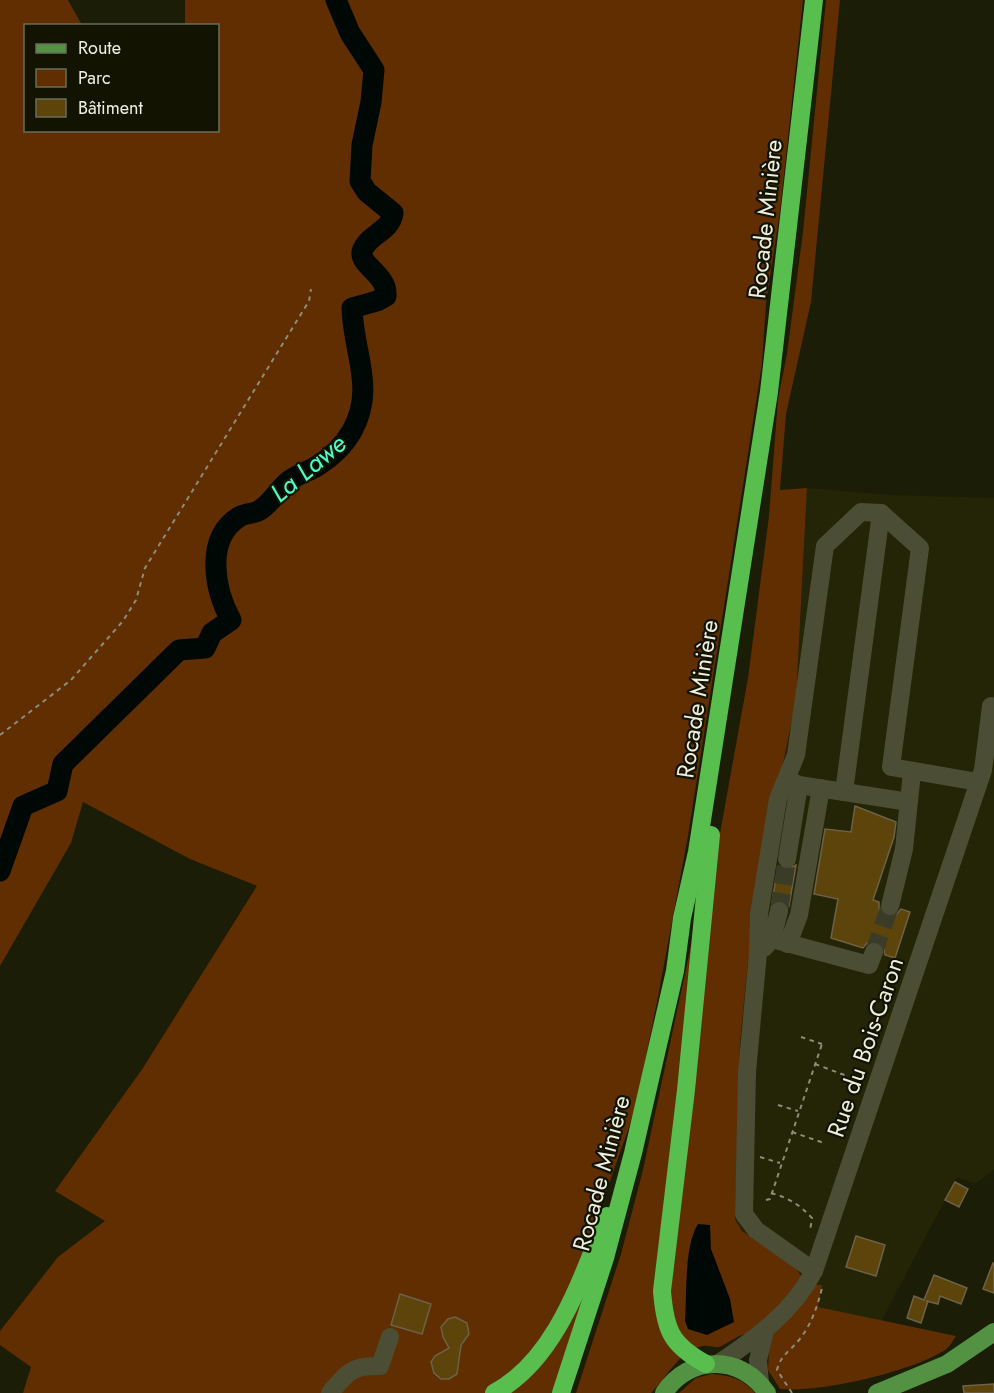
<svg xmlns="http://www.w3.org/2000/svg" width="994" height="1393" font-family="Jost,sans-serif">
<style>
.built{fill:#232506}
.green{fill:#602e01}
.water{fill:#000805}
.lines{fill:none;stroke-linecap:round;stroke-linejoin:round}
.river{stroke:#000805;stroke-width:21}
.building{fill:#5c440b;stroke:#6d6149;stroke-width:1.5}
.minor-tunnel{stroke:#3b3c27;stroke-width:18;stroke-dasharray:18 9;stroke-linecap:butt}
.path{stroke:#8c8d7b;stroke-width:2;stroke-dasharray:4.5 4.5;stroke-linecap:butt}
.minor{stroke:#4b4d35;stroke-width:18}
.major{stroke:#539143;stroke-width:18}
.highway{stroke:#58be4d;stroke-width:18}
.labels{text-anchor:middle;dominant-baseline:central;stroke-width:4.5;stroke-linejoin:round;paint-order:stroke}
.street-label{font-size:24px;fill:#eeefe1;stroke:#121401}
.water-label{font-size:26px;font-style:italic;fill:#49fece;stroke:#121401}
</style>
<rect width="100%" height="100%" fill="#1b1d06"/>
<path class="built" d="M807 488 893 495 994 498V1170L975 1184 957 1177 881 1322 817 1307 807 1284 794 1266 742 1231 735 1219 740 1043 748 962 769 833 796 700Z"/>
<g class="green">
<path d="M0 0H68L82 25 26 26V130H218V26L185 25V0H803L780 211 766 304 762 364 688 836 657 1002 635 1110 591 1235 598 1260 554 1393H23L31 1367 0 1345V1331L58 1257 105 1221 55 1191 143 1068 257 886 190 859 83 802 71 843 0 966Z"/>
<path d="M826 0H840L811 302 786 414 780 490 807 488 796 700 769 833 748 962 740 1043 735 1219 742 1231 794 1266 807 1284 822 1285 818 1307 956 1336C953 1340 950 1347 945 1350 911 1372 819 1393 780 1389L768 1370 769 1348 765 1332C739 1333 744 1334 722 1346 715 1349 710 1345 703 1346 679 1350 667 1378 651 1393H576L621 1254 643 1170 699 908 719 839 748 678 769 516 778 399 787 354 803 232Z"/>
<path d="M711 1374C730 1375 743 1379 755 1393H679L696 1378Z"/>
</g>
<path class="water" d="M698 1224 710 1225 711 1249 730 1299 734 1322 707 1335 688 1329 685 1321C687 1294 684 1246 698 1224Z"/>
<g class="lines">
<path class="river" d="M0 871 23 806 57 791 63 764 179 650 205 648 212 633 231 620C215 591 204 539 239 517 245 513 254 514 260 510 272 502 278 490 289 481 297 474 308 472 317 466 330 458 344 445 352 431 376 388 353 353 352 308L377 301 386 296C388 275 360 266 362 252 366 235 391 232 393 213L367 192 360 181 362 145 371 102 374 70 350 33 336 0"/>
</g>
<g class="building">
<path d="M855 806 896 822 894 837 873 900 879 902V910L887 917H894L901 909 910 912 895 958 885 955 883 945 877 941 867 943 863 948 831 938 838 899 814 894 825 829 851 832Z"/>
<path d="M796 865 789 906 782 900 772 902 778 866 786 870Z"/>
<path d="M955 1182 968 1189 959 1207 945 1200Z"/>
<path d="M856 1236 885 1245 876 1276 846 1267Z"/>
<path d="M993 1263H994V1293L983 1289Z"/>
<path d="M934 1275 967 1288 961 1304 940 1296 938 1304 926 1301H928L921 1323 907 1318 914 1296 924 1300Z"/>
<path d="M400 1294 431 1304 422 1334 391 1325Z"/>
<path d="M455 1317 467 1323 469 1334 461 1345 457 1374 449 1379H441L434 1373 431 1362 435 1356 449 1348 443 1337 441 1327 448 1319Z"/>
<path d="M994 1384V1393H964L963 1386Z"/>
</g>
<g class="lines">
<g class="minor-tunnel">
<path d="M779 911 787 859"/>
<path d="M874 952 890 906"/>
</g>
<g class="path">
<path d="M0 735 71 680 123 621 136 600 145 568 309 301 311 289"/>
<path d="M801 1037 822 1044"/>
<path d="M815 1064 847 1076"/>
<path d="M778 1105 798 1111"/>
<path d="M792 1132 824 1143"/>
<path d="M760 1157 780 1163"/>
<path d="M771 1193C789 1198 800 1205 812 1218L810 1231"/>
<path d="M766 1200 770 1199 823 1041"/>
<path d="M792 1393 777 1370C780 1356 790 1351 799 1340 811 1325 817 1308 822 1288"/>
</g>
<g class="minor">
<path d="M787 779 799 785 909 802"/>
<path d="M844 792 881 513"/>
<path d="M787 859 799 785"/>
<path d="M890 906 904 849 912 772"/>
<path d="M772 939 869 965 874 952"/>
<path d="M788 944 799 915 821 788"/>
<path d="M764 948 772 939 779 911"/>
<path d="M814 1271 756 1230 744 1214 747 1072 758 953 759 914 778 799 796 755 825 546 861 512 881 513 920 548 891 767 978 782"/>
<path d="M719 1363C756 1338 793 1312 814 1271L983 770 991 706"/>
<path d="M760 1383 758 1360 765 1331"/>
<path d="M330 1393C348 1372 352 1365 380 1366L390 1337"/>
</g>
<g class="major">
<path d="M664 1393C689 1355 741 1354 767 1393"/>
<path d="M877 1393 947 1364 994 1332"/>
</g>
<g class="highway">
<path d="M706 1364C671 1345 665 1330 662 1291L686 1090 711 835"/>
<path d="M494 1393C557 1359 581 1278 607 1216"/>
<path d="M561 1393 605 1258 633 1153 675 971 682 918 697 852 769 392 814 0"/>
</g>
</g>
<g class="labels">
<g class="street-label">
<text transform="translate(765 219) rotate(-84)">Rocade Minière</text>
<text transform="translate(697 699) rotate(-81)">Rocade Minière</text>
<text transform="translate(865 1047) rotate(-71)">Rue du Bois-Caron</text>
<text transform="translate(601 1173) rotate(-75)">Rocade Minière</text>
</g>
<g class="water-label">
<text transform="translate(308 468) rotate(-40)">La Lawe</text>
</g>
</g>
<rect x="24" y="24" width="195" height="108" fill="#121401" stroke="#6a6c5b" stroke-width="1.5"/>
<rect x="36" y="44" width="30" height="9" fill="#539143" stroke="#6a6c5b" stroke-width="1.5"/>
<text x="78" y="54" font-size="18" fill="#eeefe1">Route</text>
<rect x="36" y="69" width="30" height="18" fill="#602e01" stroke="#6a6c5b" stroke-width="1.5"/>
<text x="78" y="84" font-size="18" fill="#eeefe1">Parc</text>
<rect x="36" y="99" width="30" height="18" fill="#5c440b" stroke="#6a6c5b" stroke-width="1.5"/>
<text x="78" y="114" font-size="18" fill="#eeefe1">Bâtiment</text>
</svg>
